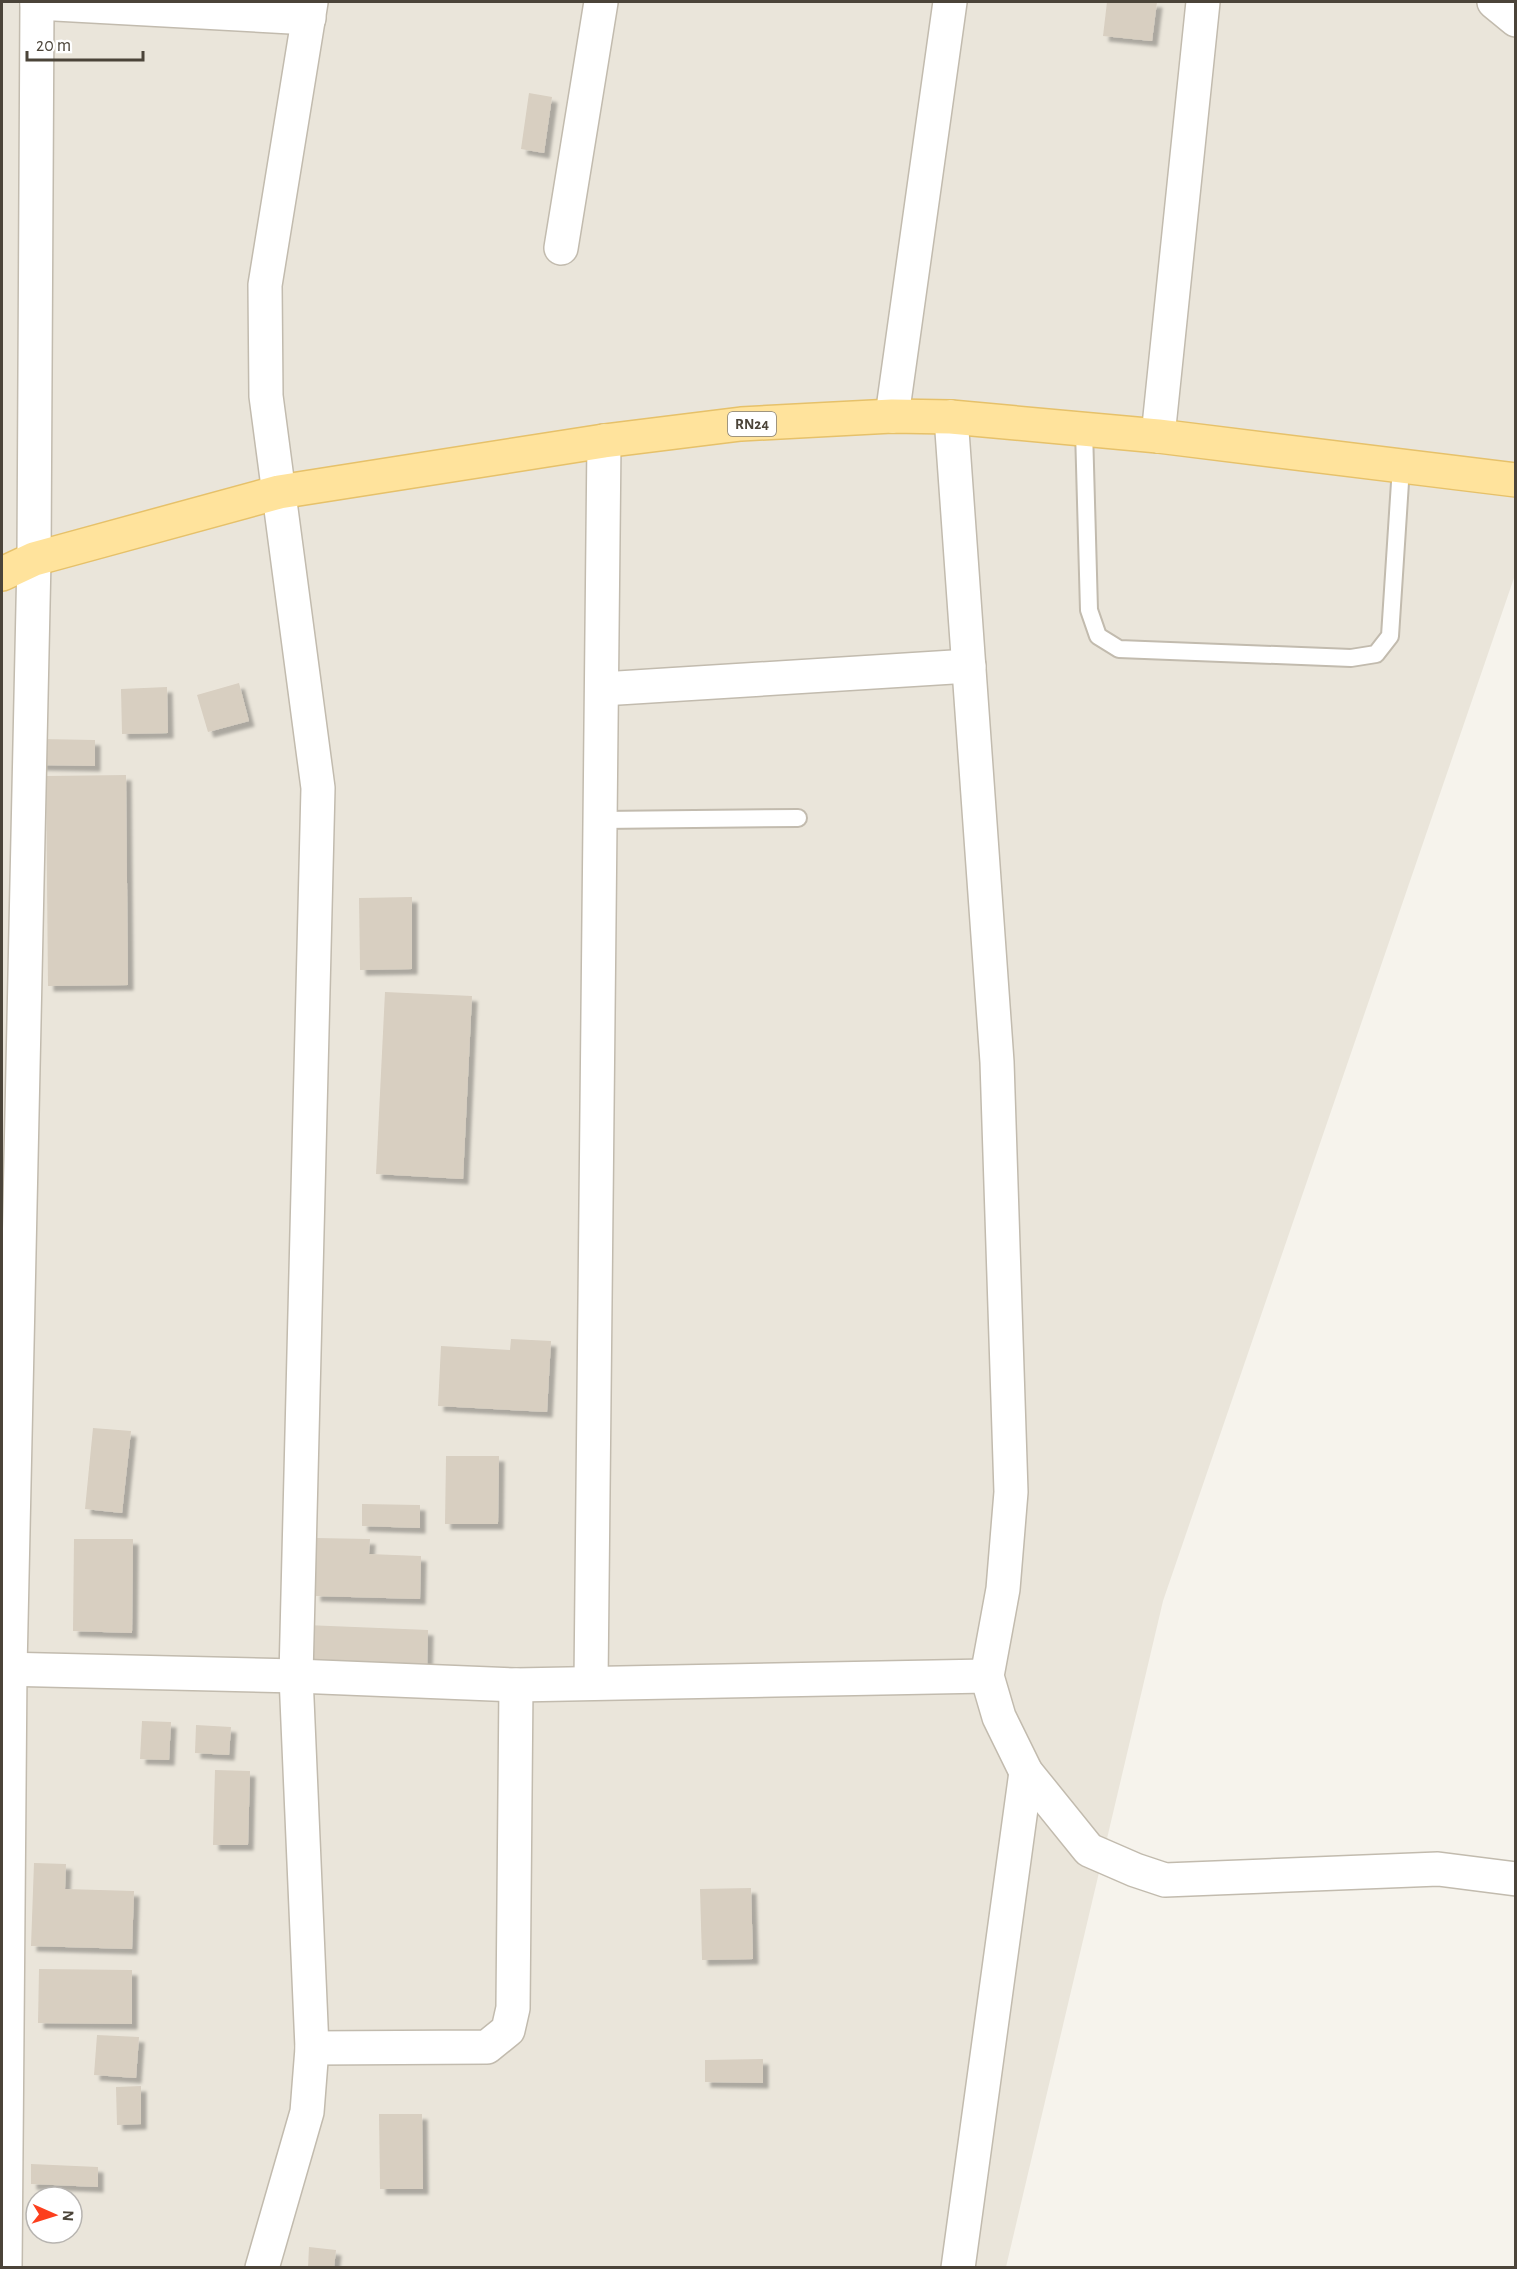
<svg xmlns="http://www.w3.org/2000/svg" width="1517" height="2269" font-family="'Alegreya Sans',sans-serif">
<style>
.residential{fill:#eae5da;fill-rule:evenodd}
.building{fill:#d8cfc1;filter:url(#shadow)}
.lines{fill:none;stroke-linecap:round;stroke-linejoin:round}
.lane-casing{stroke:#c2bbae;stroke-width:20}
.street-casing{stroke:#c2bbae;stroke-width:36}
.primary-casing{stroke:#e6c16a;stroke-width:36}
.lane{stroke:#fff;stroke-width:16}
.street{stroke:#fff;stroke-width:33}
.primary{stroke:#ffe39c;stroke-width:33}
.labels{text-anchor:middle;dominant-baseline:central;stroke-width:5;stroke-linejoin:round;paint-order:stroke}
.shield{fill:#fff;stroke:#817c74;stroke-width:1.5}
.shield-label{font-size:15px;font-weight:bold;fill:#4b4439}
</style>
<defs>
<filter id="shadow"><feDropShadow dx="5.5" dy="5.5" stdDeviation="1.5" flood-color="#0004"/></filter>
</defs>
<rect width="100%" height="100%" fill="#f6f3ec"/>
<path class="residential" d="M2 2H1515V575L1163 1601 1006 2267 2 2268ZM36 2197H72V2233H36Z"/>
<g class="building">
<path d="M1107 2H1157L1152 41 1103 36Z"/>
<path d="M529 93 552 97 544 153 521 149Z"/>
<path d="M239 683 249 721 208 732 197 695Z"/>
<path d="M167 687 168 733 122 734 121 689Z"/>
<path d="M40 739 95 740V766L40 765Z"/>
<path d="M126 775 128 985 48 986 46 776Z"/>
<path d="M412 897V969L360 970 359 898Z"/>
<path d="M385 992 472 996 463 1179 376 1174Z"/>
<path d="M511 1339 551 1341 547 1412 438 1406 441 1346 510 1350Z"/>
<path d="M93 1428 131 1431 122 1513 85 1509Z"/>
<path d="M446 1456H499L498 1524H445Z"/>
<path d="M362 1504 420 1505V1528L362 1526Z"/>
<path d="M316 1538 370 1539 369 1554 421 1556 420 1599 315 1596Z"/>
<path d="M74 1539H133L132 1633 73 1631Z"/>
<path d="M306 1625 428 1630 427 1671 305 1665Z"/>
<path d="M142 1721 171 1722 169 1760 140 1759Z"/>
<path d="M196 1725 231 1727 229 1755 195 1753Z"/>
<path d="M215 1770 250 1771 248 1845H213Z"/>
<path d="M34 1863 66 1864 65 1889 134 1891 132 1949 31 1946Z"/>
<path d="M751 1888 753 1959 702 1960 700 1889Z"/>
<path d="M39 1969 132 1970V2024L38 2023Z"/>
<path d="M97 2035 139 2037 136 2078 94 2075Z"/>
<path d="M763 2059V2083L705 2082V2060Z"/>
<path d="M141 2086V2124L117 2125 116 2087Z"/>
<path d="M379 2114H422L423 2189H380Z"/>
<path d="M31 2164 98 2167V2187L31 2184Z"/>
<path d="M309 2247 336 2250 334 2268H308Z"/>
</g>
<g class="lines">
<defs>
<g id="lane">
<path d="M1084 430 1089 610 1098 636 1119 649 1351 658 1376 654 1390 636 1401 467"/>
<path d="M601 820 798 818"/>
</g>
<g id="street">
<path d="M1494 2 1516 20"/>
<path d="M37 3 309 18"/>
<path d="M561 248 601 2"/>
<path d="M892 416 950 2"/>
<path d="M951 417 997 1062 1011 1492 1003 1589 987 1676 999 1717 1026 1772 1089 1850 1135 1870 1165 1880 1438 1869 1516 1879"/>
<path d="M1158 436 1203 2"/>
<path d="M602 689 969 666"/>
<path d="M2 1669 296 1676 516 1685 987 1676"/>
<path d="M591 1683 604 441"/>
<path d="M312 2048 487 2047 508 2030 513 2008 516 1685"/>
<path d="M5 2268 10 1669 34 559 37 2"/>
<path d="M262 2268 307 2112 312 2048 296 1676 318 788 266 396 265 285 311 2"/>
<path d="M958 2268 1026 1772"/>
</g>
<path id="primary" d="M2 574 34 559 279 492 604 441 741 424 892 416 951 417 1158 436 1516 480"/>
</defs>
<use href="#lane" class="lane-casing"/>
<use href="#street" class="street-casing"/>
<use href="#primary" class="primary-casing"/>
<use href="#lane" class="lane"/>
<use href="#street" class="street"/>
<use href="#primary" class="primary"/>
</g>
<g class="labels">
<rect class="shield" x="728" y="412" width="48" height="24" rx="4.5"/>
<g class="shield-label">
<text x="752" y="424">RN24</text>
</g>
</g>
<rect width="1517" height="2269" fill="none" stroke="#4b4439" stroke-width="6"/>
<g transform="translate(54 2215) rotate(93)"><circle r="28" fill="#ffffff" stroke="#b7b4b0" stroke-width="1.5"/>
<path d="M0-4.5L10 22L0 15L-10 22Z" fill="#fc3f1d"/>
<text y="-9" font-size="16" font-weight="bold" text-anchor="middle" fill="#4b4439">N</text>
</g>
<path d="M27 51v9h116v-9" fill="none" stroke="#4b4439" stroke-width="3"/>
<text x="36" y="51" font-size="18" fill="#4b4439" stroke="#ffffff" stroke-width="4.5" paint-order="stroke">20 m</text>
</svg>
